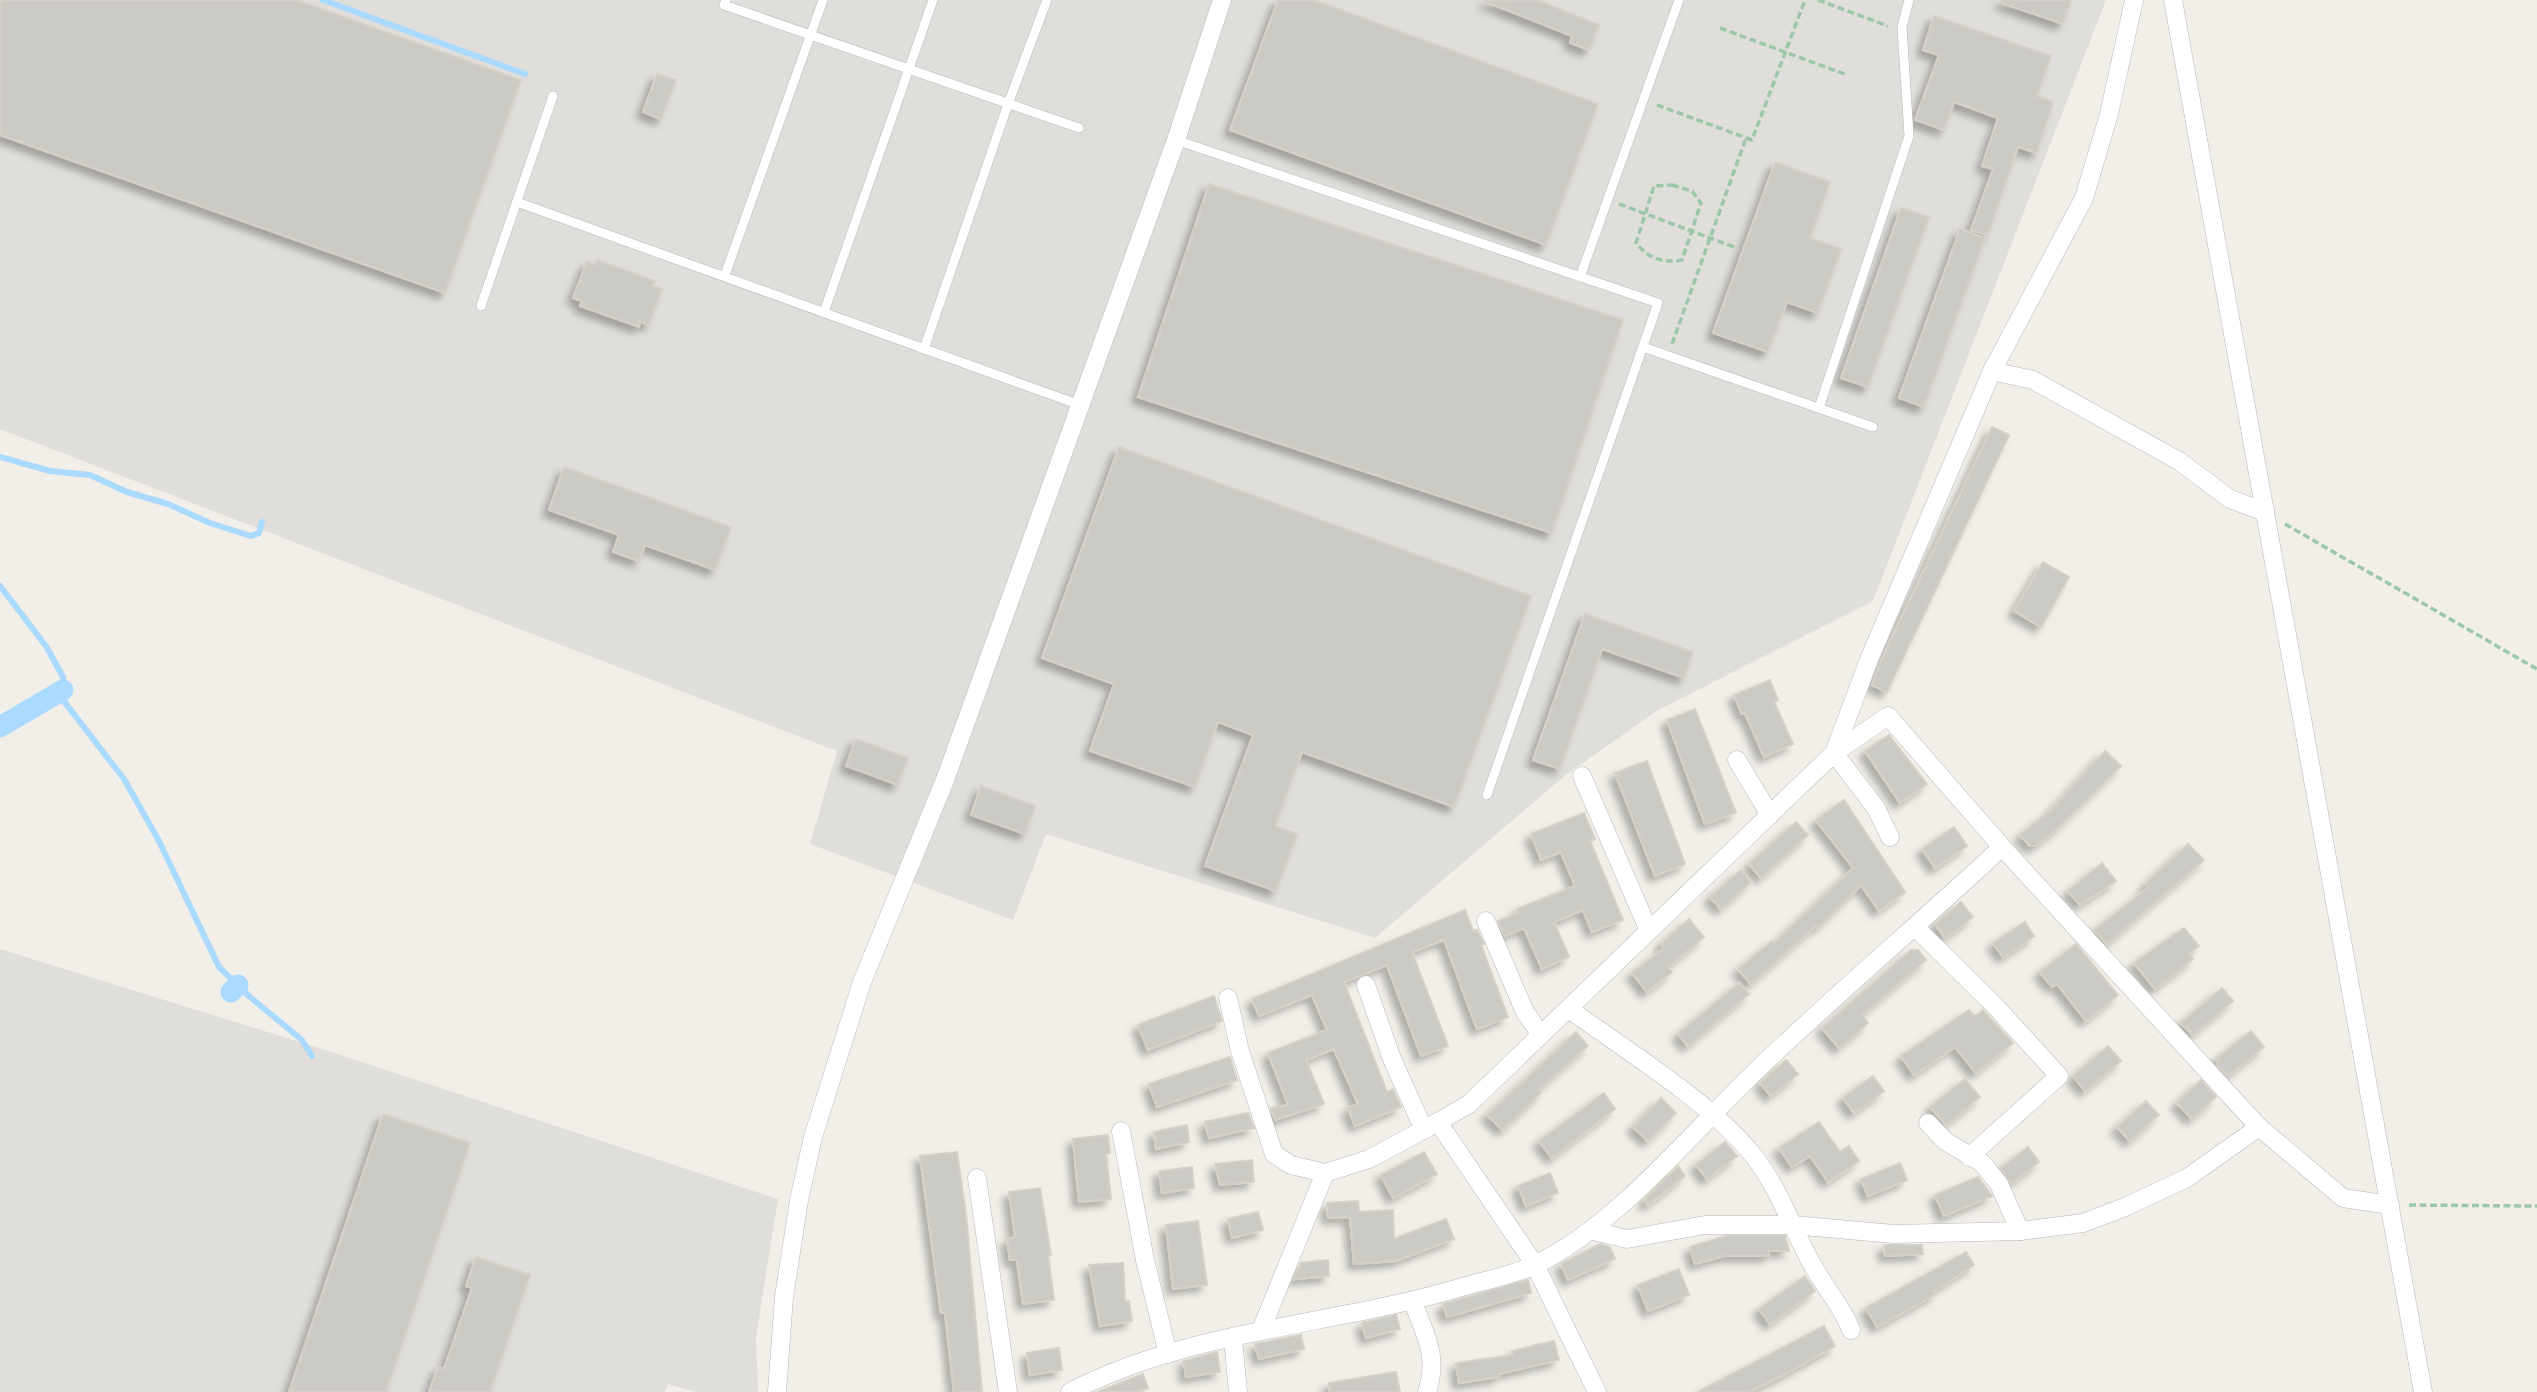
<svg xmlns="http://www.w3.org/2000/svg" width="2537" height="1392" font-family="'Fira Sans',sans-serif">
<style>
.industrial{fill:#e0deda}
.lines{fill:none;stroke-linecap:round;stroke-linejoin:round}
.stream{stroke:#aadaff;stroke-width:6}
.canal{stroke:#aadaff;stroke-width:21}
.building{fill:#cccac5;stroke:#d6d1c6;stroke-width:2;filter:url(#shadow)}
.service-casing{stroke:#b5b8bc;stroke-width:10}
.minor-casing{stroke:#b5b8bc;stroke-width:19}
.path{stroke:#9cc7a9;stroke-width:3.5;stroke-dasharray:7 3.5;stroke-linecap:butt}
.service{stroke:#fff;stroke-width:9}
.minor{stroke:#fff;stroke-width:18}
</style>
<defs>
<filter id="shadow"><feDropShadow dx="-6" dy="6" stdDeviation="3.5" flood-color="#0004"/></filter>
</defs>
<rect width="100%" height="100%" fill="#f1efe8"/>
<g class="industrial">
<path d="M0 0H2106L1873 601 1658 710 1563 777 1375 938 1046 834 1013 920 810 844 837 751 0 429Z"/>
<path d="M0 949 319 1048 778 1199 756 1337 758 1392H695L668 1384 665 1392H0Z"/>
</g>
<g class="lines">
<g class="stream">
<path d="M323 0 525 74"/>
<path d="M0 457 50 471 90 475 127 492 168 504 210 523 251 536 259 533 262 522"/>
<path d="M0 586 46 646 63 677V700L124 779 158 839 219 967 250 997 302 1040 312 1056"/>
</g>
<g class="canal">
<path d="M0 727 63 690"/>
<path d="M231 992 238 985"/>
</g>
</g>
<g class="building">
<path d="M0 0H296L521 80 445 293 0 135Z"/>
<path d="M1278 0H1314L1598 104 1546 245 1230 130Z"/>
<path d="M1537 0 1599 25 1589 50 1570 43 1572 36 1484 1Z"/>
<path d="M2002 0H2071L2063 24 2002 3Z"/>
<path d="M1934 16 2051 56 2037 96 2053 102 2037 153 2018 147 1988 235 1971 230 1993 169 1982 166 1998 118 1954 102 1944 130 1915 120 1939 55 1923 50Z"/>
<path d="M657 74 676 80 661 119 643 112Z"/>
<path d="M1775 162 1830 182 1810 238 1841 249 1818 313 1787 302 1768 352 1713 333Z"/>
<path d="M1209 184 1623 320 1552 533 1138 397Z"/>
<path d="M1901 208 1929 217 1868 387 1841 378Z"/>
<path d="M1960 229 1985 238 1924 407 1899 398Z"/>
<path d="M597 260 655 281 653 286 662 289 649 325 640 322 639 327 580 306 582 301 573 298 587 262 595 265Z"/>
<path d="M1992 427 2009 435 1887 692 1872 685 1881 661Z"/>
<path d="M1119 447 1531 596 1454 807 1302 752 1275 826 1297 834 1276 891 1205 866 1253 735 1218 722 1195 787 1090 751 1114 684 1042 658Z"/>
<path d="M564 467 731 527 715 570 645 545 639 561 613 552 619 535 549 510Z"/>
<path d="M2043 562 2069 577 2041 627 2014 611Z"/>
<path d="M1585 614 1693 652 1684 678 1602 649 1560 769 1533 760Z"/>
<path d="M1770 680 1778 700 1774 702 1793 744 1764 757 1745 713 1742 714 1734 695Z"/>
<path d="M1695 709 1736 813 1705 824 1667 720Z"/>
<path d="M1889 735 1927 784 1900 803 1865 751Z"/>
<path d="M856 739 908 758 898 785 846 766Z"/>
<path d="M2105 751 2121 766 2058 828 2036 846H2030L2020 835 2050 811Z"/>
<path d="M1647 761 1685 864 1655 876 1615 773Z"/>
<path d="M981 786 1035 806 1025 834 971 815Z"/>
<path d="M1844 800 1905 892 1879 911 1861 885 1818 928 1816 926 1751 984 1738 969 1772 941 1774 943 1853 868 1816 820Z"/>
<path d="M1584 813 1595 839 1590 841 1623 920 1592 932 1583 910 1554 922 1569 957 1542 969 1524 928 1505 936 1498 921 1519 913 1517 909 1575 886 1561 852 1541 860 1531 834Z"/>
<path d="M1796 822 1808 835 1761 878 1749 864Z"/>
<path d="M1954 827 1967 846 1935 868 1922 849Z"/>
<path d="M2188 844 2204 860 2107 944 2094 930 2148 888 2145 884Z"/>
<path d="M2102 863 2116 881 2080 905 2068 891Z"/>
<path d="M1741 870 1751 882 1721 909 1710 897Z"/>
<path d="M1961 902 1973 917 1945 938 1935 924Z"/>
<path d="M1465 910 1473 931 1477 930 1484 944 1481 945 1508 1017 1477 1029 1444 940 1412 952 1448 1046 1421 1056 1387 965 1344 982 1387 1092 1393 1089 1401 1107 1355 1126 1348 1108 1358 1104 1334 1049 1306 1060 1324 1104 1275 1120 1271 1108 1288 1105 1268 1053 1327 1030 1312 995 1259 1016 1252 999Z"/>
<path d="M1689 919 1704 937 1668 967 1672 972 1647 992 1632 973 1664 948 1661 944Z"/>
<path d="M2025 922 2034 936 2003 957 1993 943Z"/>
<path d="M2184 928 2199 946 2189 954 2193 959 2155 989 2134 963Z"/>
<path d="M2076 944 2118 995 2086 1021 2057 984 2052 987 2040 972Z"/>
<path d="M1911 950H1918L1926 960 1862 1015 1868 1023 1839 1048 1822 1028Z"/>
<path d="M1739 983 1749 994 1688 1046 1678 1034Z"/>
<path d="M2222 988 2233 1001 2193 1035 2181 1023Z"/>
<path d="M1214 996 1222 1021 1148 1050 1138 1025Z"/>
<path d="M1969 1010 1975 1017 1983 1010 2013 1043 1976 1073 1955 1047 1914 1075 1901 1056Z"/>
<path d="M2251 1031 2264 1047 2228 1076 2217 1065 2219 1062 2216 1059Z"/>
<path d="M1576 1032 1588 1046 1539 1089 1542 1092 1503 1130 1487 1115Z"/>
<path d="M2108 1046 2121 1061 2085 1091 2073 1076Z"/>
<path d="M1230 1057 1237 1080 1157 1107 1149 1084Z"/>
<path d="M1786 1060 1798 1074 1771 1096 1760 1083Z"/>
<path d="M1873 1076 1884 1091 1854 1113 1843 1098Z"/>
<path d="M1965 1079 1980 1097 1946 1125 1930 1107Z"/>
<path d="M2201 1080 2216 1097 2192 1119 2177 1103Z"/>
<path d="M1604 1093 1615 1109 1552 1158 1539 1141Z"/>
<path d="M1661 1098 1676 1113 1648 1141 1633 1127Z"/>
<path d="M2146 1101 2159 1115 2130 1141 2117 1127Z"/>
<path d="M1248 1113 1254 1128 1209 1138 1205 1122Z"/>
<path d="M383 1114 470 1143 386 1392H289Z"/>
<path d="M1819 1122 1840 1152 1849 1146 1859 1161 1828 1182 1810 1156 1792 1167 1779 1148Z"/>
<path d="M1187 1125 1189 1142 1156 1149 1154 1132Z"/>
<path d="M1108 1135 1110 1153 1106 1154 1111 1199 1079 1202 1073 1139Z"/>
<path d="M1725 1142 1737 1156 1707 1179 1696 1165Z"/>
<path d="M2028 1147 2039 1162 2011 1184 2001 1168Z"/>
<path d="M957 1152 966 1215 982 1392H954L945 1313H941L920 1156Z"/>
<path d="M1424 1152 1437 1174 1393 1198 1381 1175Z"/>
<path d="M1252 1160 1254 1182 1220 1185 1215 1164Z"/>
<path d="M1900 1163 1907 1180 1868 1196 1861 1179Z"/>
<path d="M1678 1166 1685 1176 1648 1205 1644 1200Z"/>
<path d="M1192 1167 1194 1188 1162 1193 1159 1171Z"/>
<path d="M1550 1173 1558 1193 1526 1206 1518 1186Z"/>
<path d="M1978 1177 1992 1196 1944 1216 1935 1195Z"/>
<path d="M1040 1188 1051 1255H1048L1054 1300 1023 1304 1017 1260H1010L1007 1239 1015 1237 1009 1192Z"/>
<path d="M1358 1201 1359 1212 1393 1210 1394 1239 1446 1219 1454 1239 1396 1261 1354 1264 1350 1217 1328 1218 1327 1203Z"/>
<path d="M1258 1212 1263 1230 1232 1238 1228 1219Z"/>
<path d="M1198 1221 1207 1285 1173 1289 1166 1225Z"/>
<path d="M1726 1236H1785L1789 1251H1769V1256H1724L1695 1264 1690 1247Z"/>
<path d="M1600 1244 1610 1247 1615 1259 1568 1280 1561 1264Z"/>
<path d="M1884 1245H1922L1923 1254 1885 1256Z"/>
<path d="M1966 1252 1974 1265 1934 1291 1936 1294 1877 1327 1866 1308Z"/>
<path d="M476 1257 530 1275 490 1392H429L438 1367 444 1369 472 1288 466 1286Z"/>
<path d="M1328 1260 1329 1276 1294 1279 1301 1263Z"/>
<path d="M1123 1263 1125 1302 1129 1301 1132 1321 1100 1326 1089 1265Z"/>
<path d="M1679 1269 1689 1295 1648 1311 1638 1285Z"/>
<path d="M1805 1276 1815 1291 1770 1324 1759 1309Z"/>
<path d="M1528 1280 1531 1293 1447 1317 1443 1304Z"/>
<path d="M1396 1315 1400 1329 1366 1338 1362 1323Z"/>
<path d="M1824 1326 1835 1346 1783 1375 1749 1392H1698Z"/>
<path d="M1301 1335 1304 1349 1259 1359 1255 1344Z"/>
<path d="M1554 1341 1559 1360 1499 1374V1377L1459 1383 1456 1363 1513 1355 1512 1351Z"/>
<path d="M1059 1348 1062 1370 1030 1375 1027 1353Z"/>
<path d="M1217 1352 1220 1372 1186 1377 1184 1361Z"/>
<path d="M1396 1372 1400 1392H1330L1329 1383Z"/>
<path d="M1143 1374 1148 1388 1134 1392H1098Z"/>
</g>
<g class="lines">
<defs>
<g id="service">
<path d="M726 0 724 5 1079 128"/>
<path d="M1176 140 1658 303 1487 795"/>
<path d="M517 202 1080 405"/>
<path d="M725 275 823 0"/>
<path d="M1580 277 1679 0"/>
<path d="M481 306 553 96"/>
<path d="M824 312 933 0"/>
<path d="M1643 347 1873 427"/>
<path d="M924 349 1008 104 1047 0"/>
<path d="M1819 408 1909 136 1902 27 1909 0"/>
</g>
<g id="minor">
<path d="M2173 0 2423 1392"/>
<path d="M1992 371 2033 380 2179 461 2230 499 2265 512"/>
<path d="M1737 760 1770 815"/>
<path d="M1582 776 1649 931"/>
<path d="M1890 837 1876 808 1834 753 1870 657 1992 371 2084 198 2109 114 2134 0"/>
<path d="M1486 921 1525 1012 1541 1035"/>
<path d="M1915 927 1997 1008 2059 1076 1969 1157"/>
<path d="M1366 985 1392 1059 1424 1130"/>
<path d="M1228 998 1240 1051 1274 1154 1291 1165 1325 1173 1369 1159 1438 1122"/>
<path d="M1569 1009C1624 1049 1710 1102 1752 1154 1779 1187 1792 1229 1813 1266 1825 1288 1842 1306 1851 1330"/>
<path d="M1928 1123 1945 1141 1982 1163 1999 1184 2020 1231"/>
<path d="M2259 1127 2343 1198 2390 1205"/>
<path d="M1121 1131 1145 1260 1168 1354"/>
<path d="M977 1178 1008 1392"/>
<path d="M1593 1231 1627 1239 1705 1225H1793L1894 1234 2020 1231 2083 1223 2125 1207 2187 1178 2259 1127 2002 847"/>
<path d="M1413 1302C1425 1335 1439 1356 1427 1392"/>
<path d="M1261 1330 1325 1173"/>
<path d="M1233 1339 1238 1392"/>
<path d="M777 1392 784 1297 799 1200 813 1137 862 982 945 780 1176 140 1222 0"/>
<path d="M1070 1392C1191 1329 1333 1326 1462 1287 1486 1280 1515 1275 1537 1264 1618 1224 1692 1132 1758 1069 1837 993 1922 922 2002 847L1888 716 1834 753 1469 1104 1438 1122 1535 1265 1597 1392"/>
</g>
</defs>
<use href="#service" class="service-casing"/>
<use href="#minor" class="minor-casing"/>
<g class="path">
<path d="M1818 0 1888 26"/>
<path d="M1720 28 1847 75"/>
<path d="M1657 105 1752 140 1805 0"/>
<path d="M1672 185 1692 191 1701 203 1682 260C1662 263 1649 259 1636 243L1654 186Z"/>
<path d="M1619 204 1737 248"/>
<path d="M1672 344 1746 138"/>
<path d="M2285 524 2537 669"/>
<path d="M2409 1205 2537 1206"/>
</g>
<use href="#service" class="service"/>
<use href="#minor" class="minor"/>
</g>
</svg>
